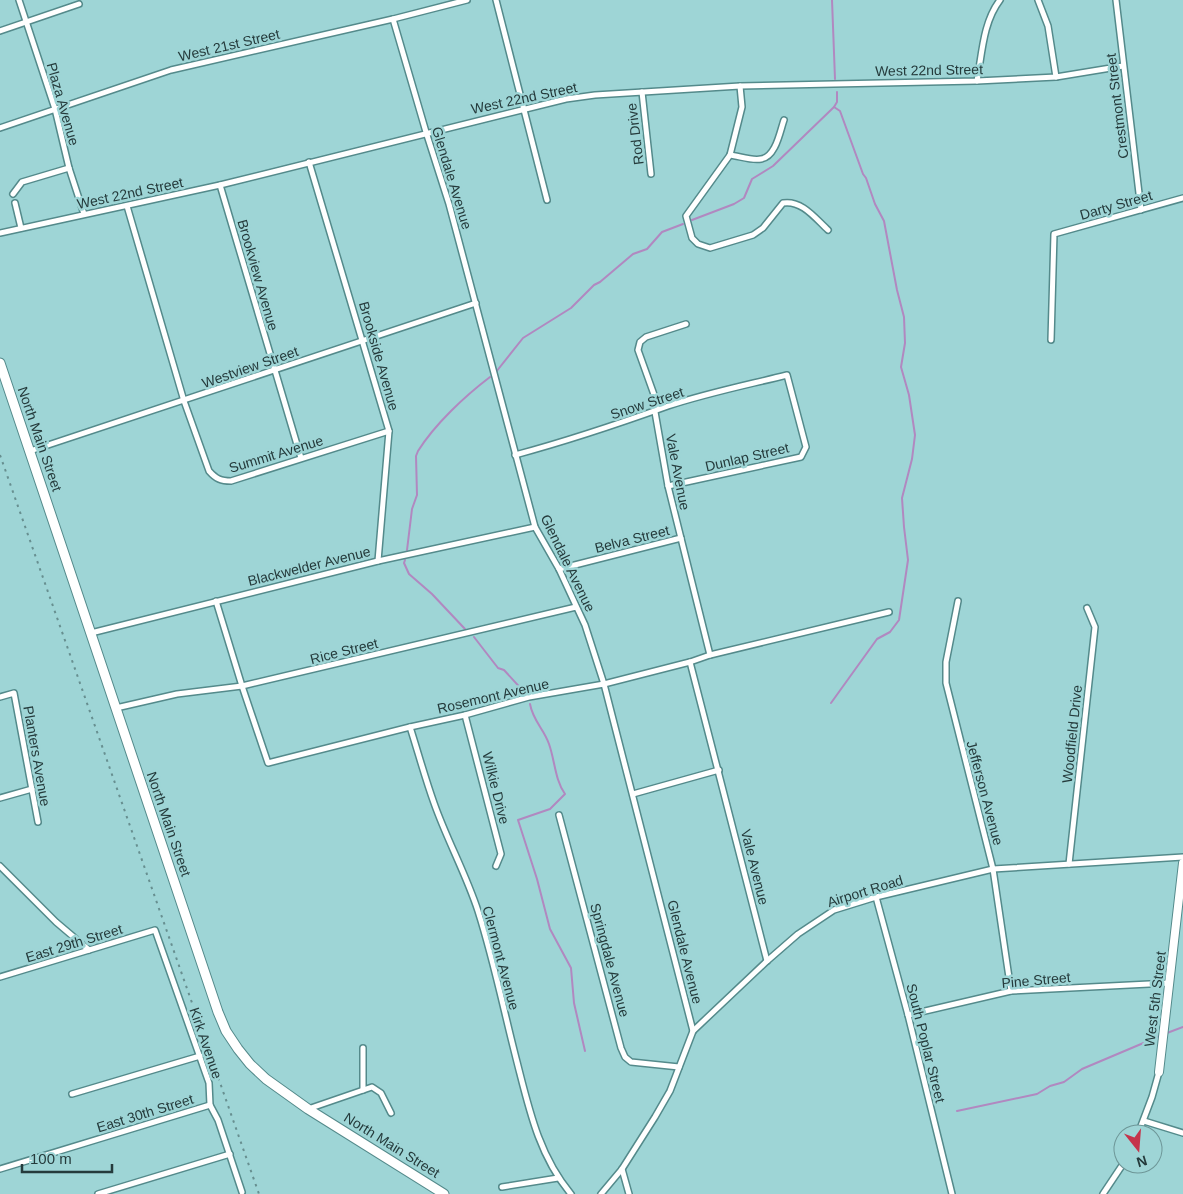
<svg xmlns="http://www.w3.org/2000/svg" width="1183" height="1194" font-family="Helvetica,sans-serif">
<style>
.lines{fill:none;stroke-linecap:round;stroke-linejoin:round}
.stream{stroke:#b188c0;stroke-width:2}
.street-casing{stroke:#548a8b;stroke-width:8}
.secondary-casing{stroke:#548a8b;stroke-width:10}
.primary-casing{stroke:#548a8b;stroke-width:11}
.street{stroke:#fff;stroke-width:5}
.secondary{stroke:#fff;stroke-width:8}
.primary{stroke:#fff;stroke-width:9}
.rail{stroke:#678f90;stroke-width:2;stroke-dasharray:2.5 5;stroke-linecap:butt}
.labels{text-anchor:middle;dominant-baseline:central;stroke-width:5;stroke-linejoin:round;paint-order:stroke}
.street-label{font-size:14px;fill:#253b3c;stroke:#9ed5d6}
</style>
<rect width="100%" height="100%" fill="#9ed5d6"/>
<g class="lines">
<g class="stream">
<path d="M832 0 835 79"/>
<path d="M692 220 734 204 744 198 752 179 773 166 834 107 837 102V92"/>
<path d="M496 372 523 338 571 308 594 285 600 282 633 254 647 249 662 232 683 224"/>
<path d="M407 550 412 509 417 495 416 456 418 451C435 424 465 396 490 377"/>
<path d="M405 560 404 563 409 574 432 594 465 629"/>
<path d="M474 637 498 668 504 670 525 693"/>
<path d="M831 703 877 639 890 632 899 620 908 560 904 527 902 498 912 459 915 435 909 395 901 367 905 343 904 317 897 290 884 221 875 204 866 178 863 174 840 111 834 107"/>
<path d="M530 704C533 721 544 729 549 744 555 761 555 780 565 794L550 809 518 820 537 879 550 929 571 968 574 1003 585 1051"/>
<path d="M1167 1033 1183 1027"/>
<path d="M957 1111 1037 1094 1050 1086 1064 1082 1082 1069 1160 1036"/>
</g>
<defs>
<g id="street">
<path d="M19 0 55 109 69 168 84 214"/>
<path d="M496 0 547 200"/>
<path d="M1038 0 1048 26 1056 77"/>
<path d="M1116 0 1141 210"/>
<path d="M393 19 426 132 449 204 535 527 559 569 585 625 604 684 693 1031"/>
<path d="M0 31 79 4"/>
<path d="M977 81C982 54 983 22 1000 0"/>
<path d="M740 86 742 107 730 155 686 216 692 238 698 244 710 248 753 235 763 228 783 203C802 200 815 218 828 230"/>
<path d="M642 92 651 174"/>
<path d="M0 128 171 70 393 19 467 0"/>
<path d="M730 155C739 156 752 161 761 159 776 157 780 131 784 120"/>
<path d="M309 162 389 431 378 561"/>
<path d="M220 185 301 458"/>
<path d="M13 194 22 182 69 168"/>
<path d="M15 203 21 228"/>
<path d="M127 206 184 401 209 471C216 479 221 481 231 481L389 431"/>
<path d="M0 233 220 185 566 99 595 95 740 86 977 81 1056 77 1123 66"/>
<path d="M686 324 646 337 640 342 638 350 657 403 655 412 668 486 710 655"/>
<path d="M1051 340 1054 234 1183 198"/>
<path d="M30 451 476 303"/>
<path d="M515 455C567 441 618 424 668 406 707 393 747 385 787 375L806 447 801 457 668 486"/>
<path d="M559 569 681 538"/>
<path d="M216 601 242 686 268 763 410 727 465 715 529 697 604 684 690 662 710 655 889 612"/>
<path d="M958 601 946 662V683L993 869 1011 991"/>
<path d="M91 633 378 561 535 527"/>
<path d="M690 662 767 961"/>
<path d="M0 697 14 693 38 822"/>
<path d="M116 708 177 694 242 686 576 607"/>
<path d="M465 715 501 854 496 866"/>
<path d="M410 727C418 752 425 778 434 803 447 840 466 874 478 911 494 961 504 1012 517 1062 529 1109 539 1156 571 1194"/>
<path d="M633 794 719 770"/>
<path d="M0 798 32 789"/>
<path d="M559 815 621 1048 625 1057 631 1062 679 1067"/>
<path d="M1069 864 1095 627 1087 608"/>
<path d="M0 866 56 922 89 950"/>
<path d="M876 897 908 1015 952 1194"/>
<path d="M0 977 155 930 209 1083 210 1105 218 1120 242 1192"/>
<path d="M908 1015 1011 991 1169 983"/>
<path d="M363 1048V1090"/>
<path d="M72 1094 200 1056"/>
<path d="M308 1109 372 1087 381 1093 391 1113"/>
<path d="M1144 1121 1183 1133"/>
<path d="M1138 1134 1152 1097 1159 1072"/>
<path d="M0 1169 210 1105"/>
<path d="M622 1169 629 1194"/>
<path d="M502 1187 558 1178"/>
<path d="M98 1194 230 1154"/>
<path d="M601 1194 622 1169 655 1117 670 1091 693 1031 767 961 798 934 834 910 876 897 993 869 1183 857"/>
<path d="M1103 1194 1123 1164"/>
</g>
<path id="secondary" d="M1159 1072 1183 863"/>
<path id="primary" d="M0 363 218 1012 226 1031 238 1049 250 1064 266 1079 308 1109 444 1194"/>
</defs>
<use href="#street" class="street-casing"/>
<use href="#secondary" class="secondary-casing"/>
<use href="#primary" class="primary-casing"/>
<use href="#street" class="street"/>
<use href="#secondary" class="secondary"/>
<use href="#primary" class="primary"/>
<path class="rail" d="M0 455 259 1194"/>
</g>
<g class="labels">
<g class="street-label">
<text transform="translate(229 45) rotate(-13)">West 21st Street</text>
<text transform="translate(929 70) rotate(-1)">West 22nd Street</text>
<text transform="translate(524 98) rotate(-12)">West 22nd Street</text>
<text transform="translate(63 104) rotate(74)">Plaza Avenue</text>
<text transform="translate(1117 106) rotate(-97)">Crestmont Street</text>
<text transform="translate(635 134) rotate(-97)">Rod Drive</text>
<text transform="translate(452 178) rotate(73)">Glendale Avenue</text>
<text transform="translate(130 193) rotate(-12)">West 22nd Street</text>
<text transform="translate(1116 205) rotate(-16)">Darty Street</text>
<text transform="translate(258 275) rotate(74)">Brookview Avenue</text>
<text transform="translate(379 356) rotate(74)">Brookside Avenue</text>
<text transform="translate(250 367) rotate(-19)">Westview Street</text>
<text transform="translate(647 403) rotate(-18)">Snow Street</text>
<text transform="translate(40 439) rotate(71)">North Main Street</text>
<text transform="translate(276 454) rotate(-17)">Summit Avenue</text>
<text transform="translate(747 457) rotate(-13)">Dunlap Street</text>
<text transform="translate(678 472) rotate(79)">Vale Avenue</text>
<text transform="translate(632 539) rotate(-14)">Belva Street</text>
<text transform="translate(568 563) rotate(64)">Glendale Avenue</text>
<text transform="translate(309 566) rotate(-14)">Blackwelder Avenue</text>
<text transform="translate(344 651) rotate(-14)">Rice Street</text>
<text transform="translate(493 696) rotate(-13)">Rosemont Avenue</text>
<text transform="translate(1072 734) rotate(-84)">Woodfield Drive</text>
<text transform="translate(37 756) rotate(80)">Planters Avenue</text>
<text transform="translate(496 788) rotate(76)">Wilkie Drive</text>
<text transform="translate(985 793) rotate(75)">Jefferson Avenue</text>
<text transform="translate(169 824) rotate(71)">North Main Street</text>
<text transform="translate(755 867) rotate(76)">Vale Avenue</text>
<text transform="translate(865 891) rotate(-17)">Airport Road</text>
<text transform="translate(74 943) rotate(-17)">East 29th Street</text>
<text transform="translate(685 952) rotate(76)">Glendale Avenue</text>
<text transform="translate(501 958) rotate(75)">Clermont Avenue</text>
<text transform="translate(610 960) rotate(75)">Springdale Avenue</text>
<text transform="translate(1036 980) rotate(-5)">Pine Street</text>
<text transform="translate(1155 999) rotate(-83)">West 5th Street</text>
<text transform="translate(206 1043) rotate(71)">Kirk Avenue</text>
<text transform="translate(926 1043) rotate(76)">South Poplar Street</text>
<text transform="translate(145 1113) rotate(-17)">East 30th Street</text>
<text transform="translate(392 1145) rotate(32)">North Main Street</text>
</g>
</g>
<g transform="translate(1138 1149) rotate(163)"><circle r="24" fill="#9ed5d6" stroke="#6e9798"/>
<path d="M0-4L9 19L0 12L-9 19Z" fill="#c5344b"/>
<text y="-8" font-size="14" font-weight="bold" text-anchor="middle" fill="#253b3c">N</text>
</g>
<path d="M22 1164v8h90v-8" fill="none" stroke="#253b3c" stroke-width="2.5"/>
<text x="30" y="1164" font-size="15" fill="#253b3c" stroke="#9ed5d6" stroke-width="4" paint-order="stroke">100 m</text>
</svg>
